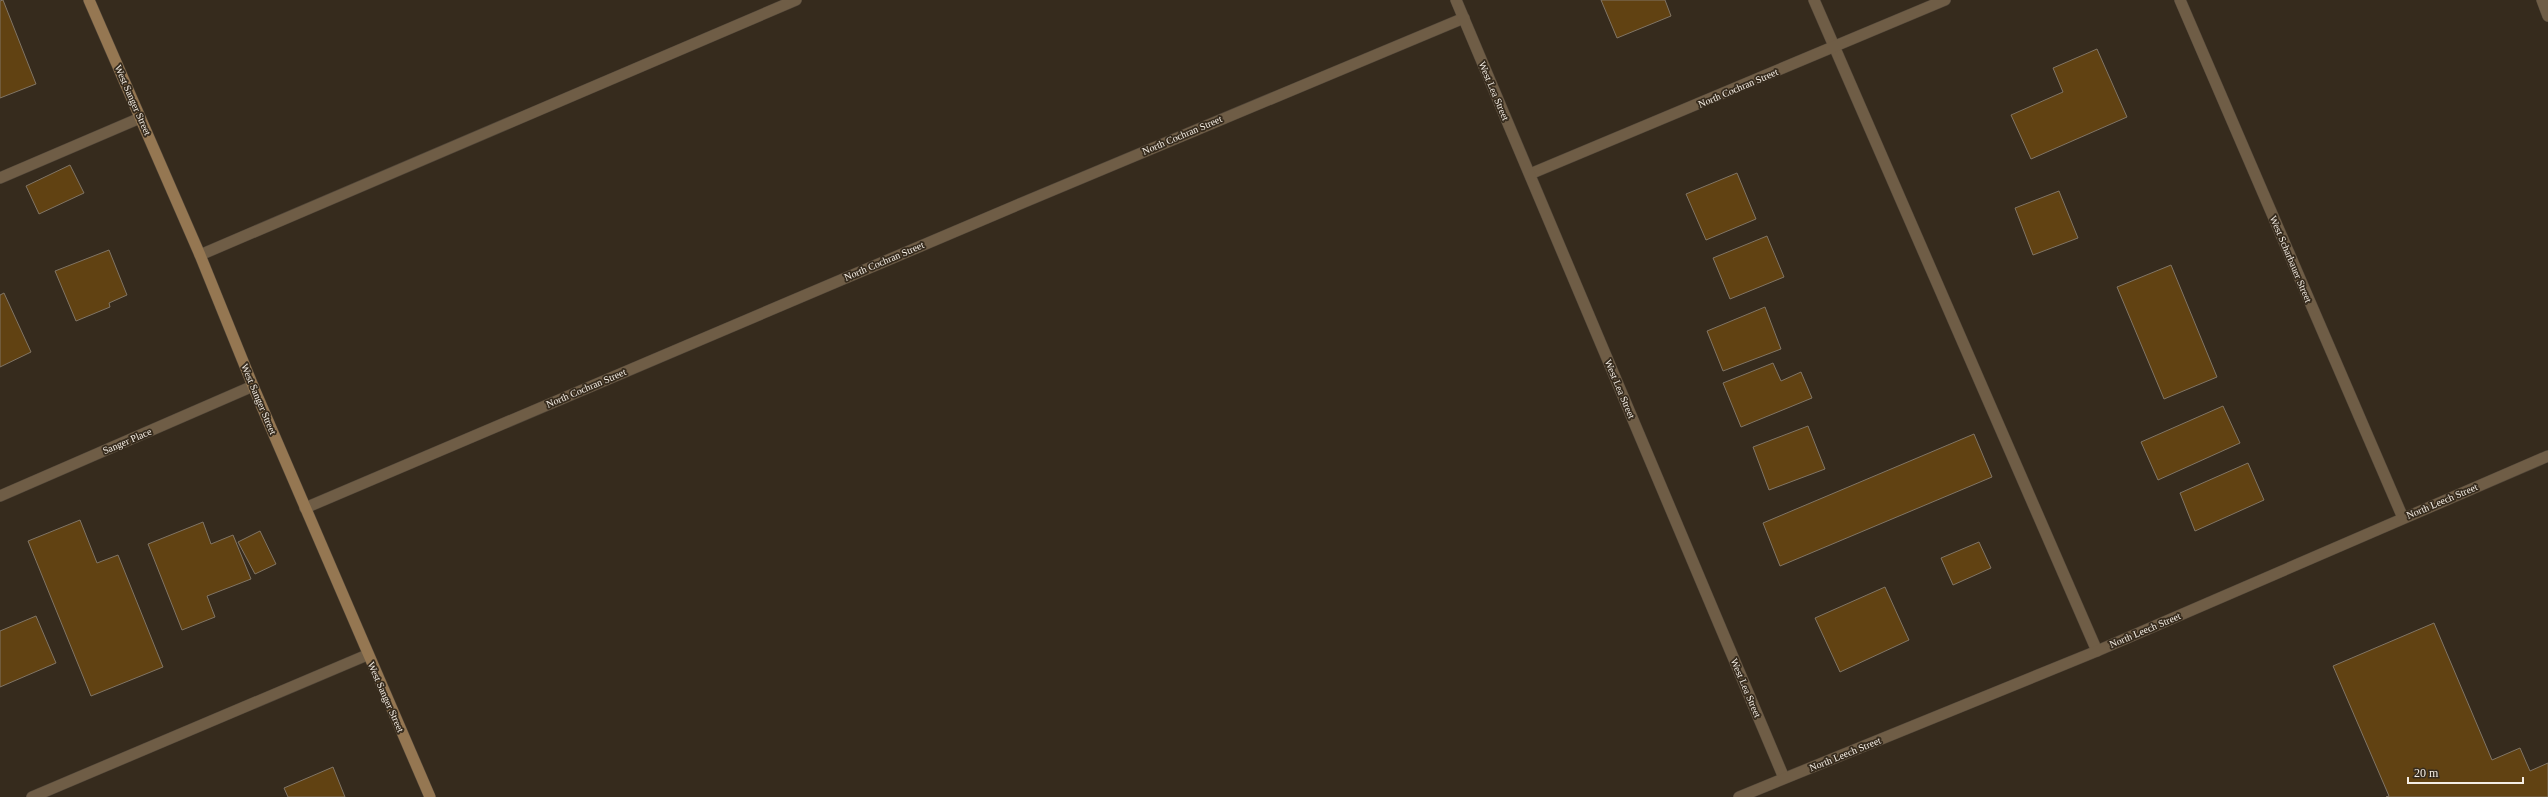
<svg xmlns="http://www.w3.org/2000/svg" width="2548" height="797" font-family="'Times New Roman',serif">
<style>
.building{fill:#614212;stroke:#817565}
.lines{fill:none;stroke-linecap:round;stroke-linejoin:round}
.service-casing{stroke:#514639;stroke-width:12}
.minor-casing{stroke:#514639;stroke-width:12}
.tertiary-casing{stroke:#514639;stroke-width:12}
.secondary-casing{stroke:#514639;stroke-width:12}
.service{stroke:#6f5d46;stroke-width:11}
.minor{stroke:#6f5d46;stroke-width:11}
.tertiary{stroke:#6f5d46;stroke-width:11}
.secondary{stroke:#957752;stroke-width:11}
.labels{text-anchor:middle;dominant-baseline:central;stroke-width:3.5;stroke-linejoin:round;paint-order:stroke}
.street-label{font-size:10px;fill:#f4ede4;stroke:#362b1d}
</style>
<rect width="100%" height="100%" fill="#362b1d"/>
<g class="building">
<path d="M3 0 36 84 0 98V1Z"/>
<path d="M1601 0H1665L1671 16 1617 38Z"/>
<path d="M2097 49 2127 117 2031 159 2011 115 2063 92 2053 68Z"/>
<path d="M70 165 84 193 39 214 26 186Z"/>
<path d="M1737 173 1756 219 1706 240 1686 194Z"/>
<path d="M2059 191 2078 238 2033 255 2015 208Z"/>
<path d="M1767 236 1784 277 1730 299 1713 258Z"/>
<path d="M109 250 127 295 109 303 110 307 76 321 55 271Z"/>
<path d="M2171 265 2217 377 2164 399 2117 287Z"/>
<path d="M4 293 31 352 0 367V295Z"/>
<path d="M1765 307 1781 349 1723 371 1707 331Z"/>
<path d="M1773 363 1781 381 1801 372 1812 398 1741 427 1723 383Z"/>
<path d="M2223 406 2240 443 2158 480 2141 442Z"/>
<path d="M1808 426 1825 469 1769 490 1753 447Z"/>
<path d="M1974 434 1992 477 1780 566 1763 523Z"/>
<path d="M2248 463 2264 500 2195 531 2180 493Z"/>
<path d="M80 520 97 563 118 555 163 667 91 696 28 541Z"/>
<path d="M203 522 211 544 233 535 251 579 207 596 215 617 182 630 148 544Z"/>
<path d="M260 531 276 564 255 574 238 542Z"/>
<path d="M1979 542 1991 568 1953 585 1941 558Z"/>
<path d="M1885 587 1909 640 1840 672 1815 618Z"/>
<path d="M36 616 56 663 0 687V631Z"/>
<path d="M2434 623 2492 760 2520 748 2530 771 2548 763V797H2386L2389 796 2333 666Z"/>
<path d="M333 767 345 797H288L284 788Z"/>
</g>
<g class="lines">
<defs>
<g id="service">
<path d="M1814 0 2097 651"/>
<path d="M2542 0 2548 16"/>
<path d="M0 178 140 118"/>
<path d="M200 255 796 0"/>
<path d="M32 797 367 655"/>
</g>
<g id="minor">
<path d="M2180 0 2403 518"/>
<path d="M1530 174 1945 0"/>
<path d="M0 496 253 386"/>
<path d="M305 508 1022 203 1464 18"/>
</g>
<g id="tertiary">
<path d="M1456 0 1784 778"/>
<path d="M1739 797 2097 651 2548 456"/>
</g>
<path id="secondary" d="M89 0 200 255 253 386 430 797"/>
</defs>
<use href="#service" class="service-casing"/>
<use href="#minor" class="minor-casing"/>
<use href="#tertiary" class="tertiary-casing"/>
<use href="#secondary" class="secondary-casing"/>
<use href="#service" class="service"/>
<use href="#minor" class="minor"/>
<use href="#tertiary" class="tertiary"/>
<use href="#secondary" class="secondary"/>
</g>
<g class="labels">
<g class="street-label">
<text transform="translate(1738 88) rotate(-23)">North Cochran Street</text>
<text transform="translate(1494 91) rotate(67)">West Lea Street</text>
<text transform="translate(133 100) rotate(66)">West Sanger Street</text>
<text transform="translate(1182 135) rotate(-23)">North Cochran Street</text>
<text transform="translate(2291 259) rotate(67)">West Scharbauer Street</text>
<text transform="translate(884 261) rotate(-23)">North Cochran Street</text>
<text transform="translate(586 388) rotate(-23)">North Cochran Street</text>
<text transform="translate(1620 389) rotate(67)">West Lea Street</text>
<text transform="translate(259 399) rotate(67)">West Sanger Street</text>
<text transform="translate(127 441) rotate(-23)">Sanger Place</text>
<text transform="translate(2442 501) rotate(-23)">North Leech Street</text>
<text transform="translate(2145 630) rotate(-23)">North Leech Street</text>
<text transform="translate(1746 688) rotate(67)">West Lea Street</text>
<text transform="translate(386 697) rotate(66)">West Sanger Street</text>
<text transform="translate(1845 754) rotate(-22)">North Leech Street</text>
</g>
</g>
<path d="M2408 777v6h115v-6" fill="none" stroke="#f4ede4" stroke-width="2"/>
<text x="2414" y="777" font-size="12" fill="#f4ede4" stroke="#362b1d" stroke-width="3" paint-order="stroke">20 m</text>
</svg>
